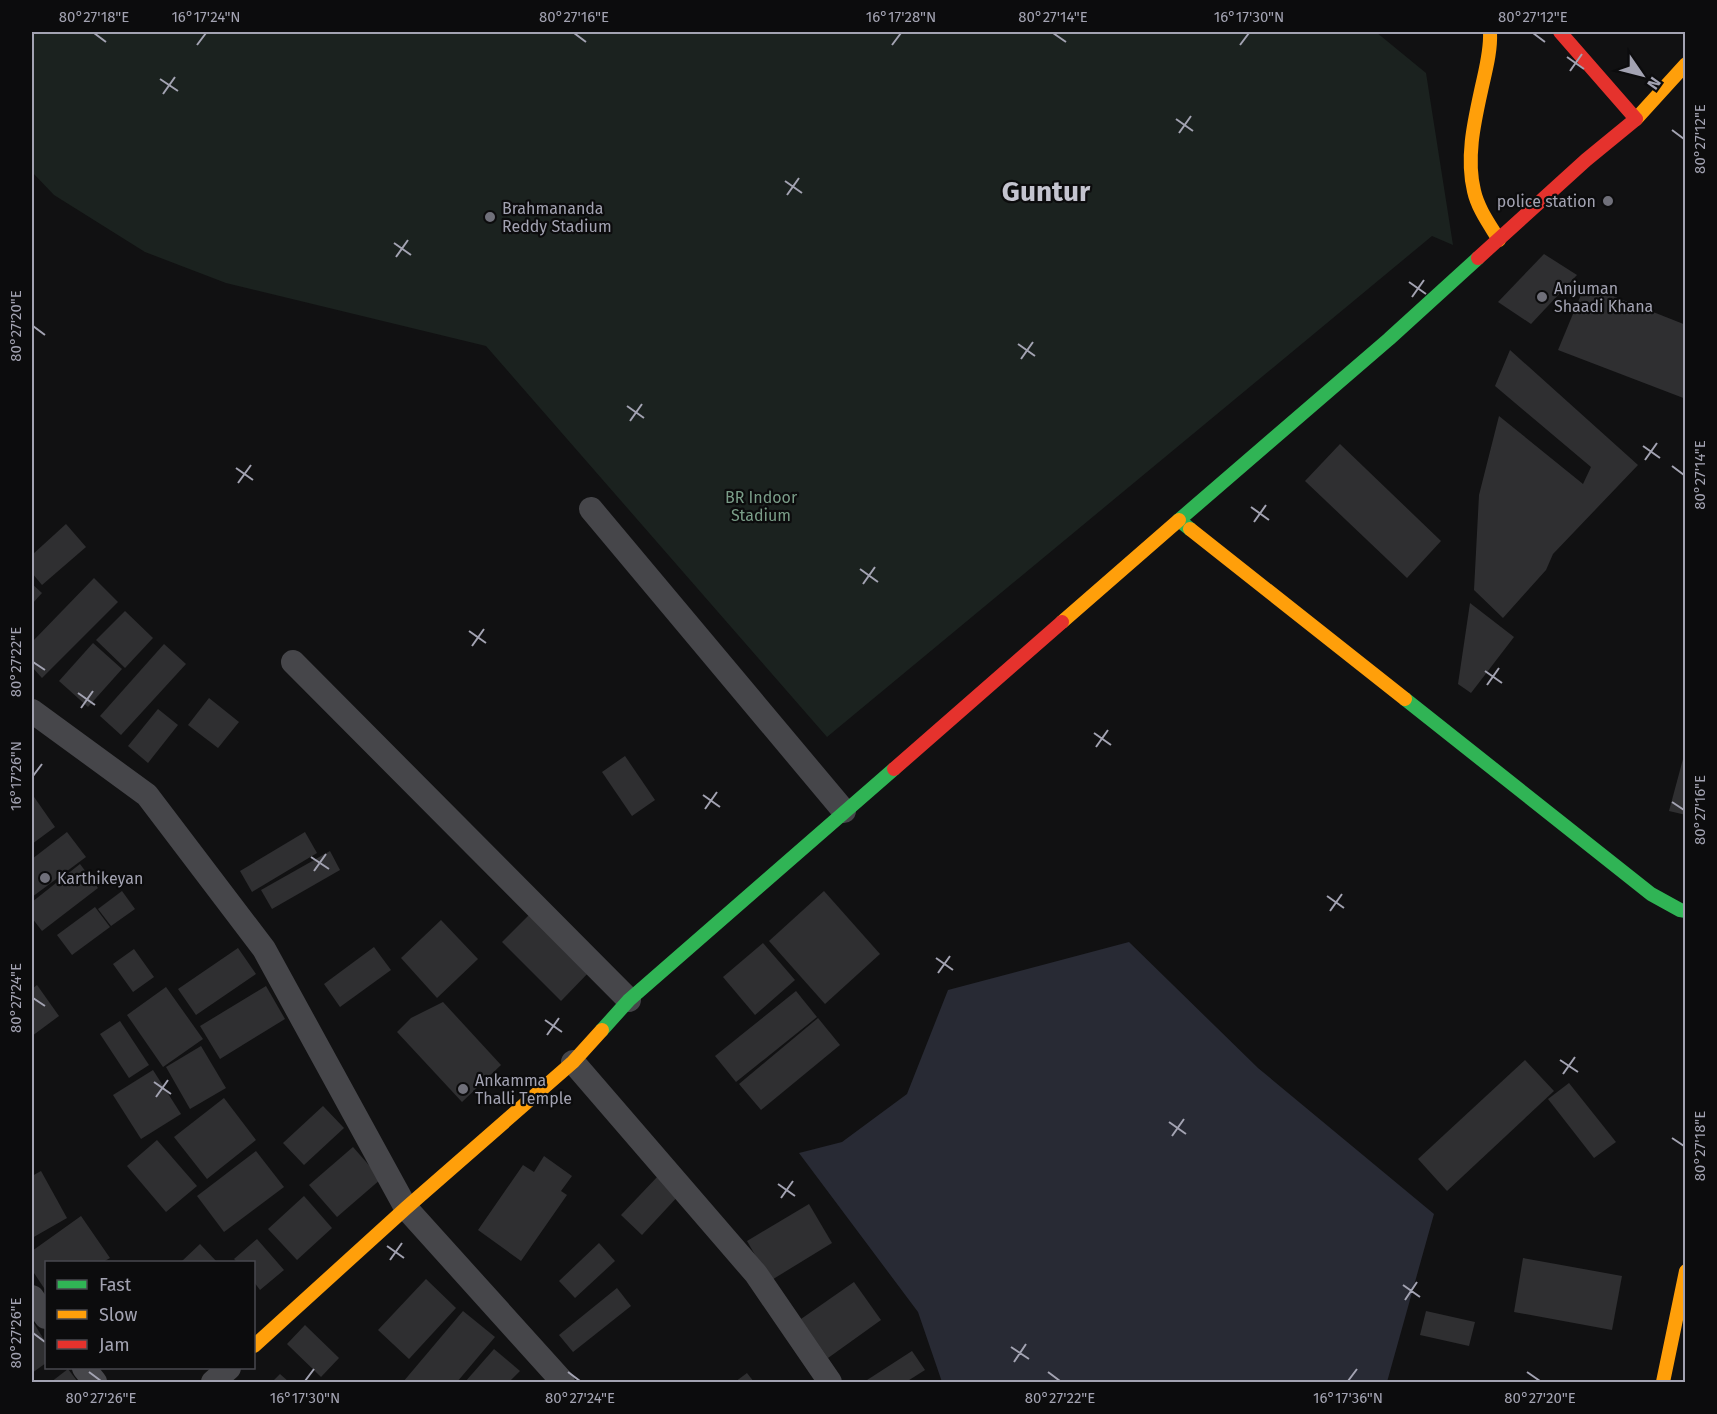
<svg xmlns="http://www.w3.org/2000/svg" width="1717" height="1414" font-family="'Fira Sans',sans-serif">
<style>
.green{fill:#1b221f}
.water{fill:#282a34}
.building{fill:#2f2f31}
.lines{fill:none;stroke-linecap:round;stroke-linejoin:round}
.street{stroke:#46464a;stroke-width:24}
.fast{stroke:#30b455;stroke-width:14}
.slow{stroke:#ff9f0a;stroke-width:14}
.jam{stroke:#e5322d;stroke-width:14}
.ticks{fill:none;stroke:#a3a3b2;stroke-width:2}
.poi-dot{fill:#70707a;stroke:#0c0c0d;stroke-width:2}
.labels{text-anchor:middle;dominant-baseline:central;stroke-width:4.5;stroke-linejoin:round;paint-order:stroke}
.poi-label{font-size:16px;fill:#a3a3b2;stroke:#0c0c0d;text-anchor:start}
.park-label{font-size:16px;fill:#7a9d88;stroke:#0c0c0d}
.town-label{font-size:28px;font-weight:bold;fill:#c4c4cf;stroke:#0c0c0d}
.neatline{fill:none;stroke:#a3a3b2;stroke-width:2}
.ticks-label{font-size:15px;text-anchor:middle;fill:#a3a3b2}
</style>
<rect width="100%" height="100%" fill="#111112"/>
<path class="green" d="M32 32H1376L1426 73 1453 245 1432 236 827 737 486 346 226 283 145 252 54 195 32 172Z"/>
<path class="water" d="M1129 942 1258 1068 1434 1214 1387 1382H942L918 1312 799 1153 842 1142 907 1094 948 990Z"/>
<g class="building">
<path d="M1544 254 1577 275 1531 324 1498 302Z"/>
<path d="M1585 285 1686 325V399L1558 350Z"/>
<path d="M1510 350 1638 465 1553 554 1546 570 1503 618 1474 590 1479 495 1499 416 1583 484 1591 467 1495 386Z"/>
<path d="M1340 444 1441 541 1407 578 1305 481Z"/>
<path d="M66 524 86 547 42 585 32 573V555Z"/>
<path d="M94 578 118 602 42 678 32 667V642Z"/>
<path d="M32 584 42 593 32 604Z"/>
<path d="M1470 603 1514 637 1471 693 1458 684Z"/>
<path d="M125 611 153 638 125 668 96 640Z"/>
<path d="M93 643 122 669 88 707 59 681Z"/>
<path d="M164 644 186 664 121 735 100 716Z"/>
<path d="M209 698 239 722 218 748 188 725Z"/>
<path d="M158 709 178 725 148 763 128 746Z"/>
<path d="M625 756 655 800 632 816 602 772Z"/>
<path d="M1683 759H1686V815L1669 811Z"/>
<path d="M32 794 55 827 32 844Z"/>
<path d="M67 832 86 857 32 897V859Z"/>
<path d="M305 832 317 853 252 892 240 871Z"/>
<path d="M330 851 340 870 272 909 261 890Z"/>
<path d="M80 864 98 888 42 931 32 918V902Z"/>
<path d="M122 891 135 909 111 926 98 909Z"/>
<path d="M824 891 880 954 825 1004 769 941Z"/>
<path d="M95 907 110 927 72 955 57 935Z"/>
<path d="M533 911 592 969 561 1001 502 942Z"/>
<path d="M441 920 478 959 437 998 401 958Z"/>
<path d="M763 943 795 980 755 1015 723 977Z"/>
<path d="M374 947 391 970 340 1007 324 984Z"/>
<path d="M238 948 256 974 196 1015 178 989Z"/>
<path d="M134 949 154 977 133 992 113 964Z"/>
<path d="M37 985 59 1016 32 1036V989Z"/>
<path d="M266 986 285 1019 220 1059 200 1026Z"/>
<path d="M166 987 203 1039 163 1067 127 1015Z"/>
<path d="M796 991 817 1017 736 1082 715 1056Z"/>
<path d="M443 1002 501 1065 462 1102 397 1032 411 1018Z"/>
<path d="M818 1018 840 1045 761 1110 739 1084Z"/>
<path d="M120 1021 149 1065 129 1078 100 1034Z"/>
<path d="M201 1046 226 1088 190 1109 166 1067Z"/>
<path d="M1525 1060 1554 1091 1447 1191 1418 1159Z"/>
<path d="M153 1070 181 1114 141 1139 113 1095Z"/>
<path d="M1569 1083 1616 1142 1594 1158 1548 1099Z"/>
<path d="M224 1098 256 1140 207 1179 174 1137Z"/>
<path d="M323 1106 344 1128 304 1165 283 1143Z"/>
<path d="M157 1140 197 1186 166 1212 127 1166Z"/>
<path d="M353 1147 381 1179 337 1217 309 1185Z"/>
<path d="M256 1151 284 1187 224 1232 197 1196Z"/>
<path d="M544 1156 572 1176 561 1191 567 1195 521 1261 478 1230 523 1165 534 1172Z"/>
<path d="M41 1171 67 1218 32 1238V1176Z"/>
<path d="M659 1175 680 1194 642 1235 621 1215Z"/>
<path d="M304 1196 332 1228 297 1260 268 1229Z"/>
<path d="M809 1204 832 1243 770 1281 747 1241Z"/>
<path d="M81 1216 110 1258 103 1262H46V1291L32 1270V1251Z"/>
<path d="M257 1239 284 1270 260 1290 254 1282V1262H237L234 1259Z"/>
<path d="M599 1243 615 1261 575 1298 559 1281Z"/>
<path d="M200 1244 217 1262H181Z"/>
<path d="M1523 1258 1622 1276 1612 1330 1514 1312Z"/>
<path d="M426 1279 456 1308 409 1359 378 1330Z"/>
<path d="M854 1282 881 1320 828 1358 801 1319Z"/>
<path d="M617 1288 631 1306 573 1352 559 1335Z"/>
<path d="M463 1311 495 1337 457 1382H403Z"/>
<path d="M1426 1311 1475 1322 1469 1346 1420 1335Z"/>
<path d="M32 1320 46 1343V1363L32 1373Z"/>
<path d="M305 1325 339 1358 321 1377 287 1344Z"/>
<path d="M494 1349 520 1371 509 1382H465Z"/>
<path d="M912 1351 925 1370 906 1382H864Z"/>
<path d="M68 1369 78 1382H51Z"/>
<path d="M747 1373 754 1382H735Z"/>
<path d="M280 1374 289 1382H272Z"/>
</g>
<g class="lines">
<g class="street">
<path d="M591 509 844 811"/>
<path d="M293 662 629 1000"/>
<path d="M32 711 147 795 264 949 406 1208 563 1382"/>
<path d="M573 1062 756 1274 830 1382"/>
<path d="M32 1297 46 1317"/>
<path d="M84 1368 95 1382"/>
<path d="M213 1382 229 1368"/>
</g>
<g class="fast">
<path d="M1190 529 1179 520 1389 339 1478 258"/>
<path d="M1405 699 1651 894 1680 910 1686 911"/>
<path d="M602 1030 629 1000 894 769"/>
</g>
<g class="slow">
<path d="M1490 32C1491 52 1485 72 1481 91 1474 123 1466 158 1474 191 1478 209 1490 225 1499 240"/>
<path d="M1636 119 1686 64"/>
<path d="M1190 529 1405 699"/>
<path d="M1062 622 1179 520"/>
<path d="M254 1346 406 1208 573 1062 602 1030"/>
<path d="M1663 1382 1686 1271"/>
</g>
<g class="jam">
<path d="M1478 258 1586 160 1636 119 1560 32"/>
<path d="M894 769 1062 622"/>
</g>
</g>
<path class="ticks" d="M94 33 106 42M574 33 586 42M1053 33 1066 42M1533 33 1545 42M197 45 206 33M892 45 901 33M1240 45 1249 33M1567 57 1584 69M1570 71 1582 54M160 79 178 91M163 94 175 77M1176 119 1193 131M1672 130 1684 139M1179 133 1191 116M785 181 802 193M787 195 799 178M394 243 411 255M396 257 408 240M1409 282 1426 294M1412 297 1424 280M33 326 45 335M1018 344 1035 356M1021 359 1033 342M627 406 644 418M630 421 642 404M1643 446 1660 458M1645 460 1657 443M1672 466 1684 475M236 468 253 480M238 483 251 465M1251 507 1269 520M1254 522 1266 505M860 569 878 582M863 584 875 567M469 631 486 643M472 646 484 629M33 662 45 670M1485 671 1502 683M1487 685 1499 668M78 693 95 705M81 708 93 691M1094 733 1111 745M1096 747 1108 730M33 776 42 764M703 795 720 807M1672 802 1684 810M705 809 717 792M311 857 329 869M314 871 326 854M1327 896 1344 908M1330 911 1342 894M936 958 953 970M938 973 950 956M33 998 45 1006M545 1020 562 1032M547 1035 559 1018M1560 1060 1578 1072M1563 1074 1575 1057M154 1082 171 1094M156 1097 168 1080M1169 1122 1186 1134M1172 1136 1184 1119M1672 1138 1684 1146M778 1184 795 1196M781 1198 793 1181M387 1246 404 1258M390 1260 402 1243M1403 1285 1420 1297M1405 1300 1417 1282M33 1333 45 1342M1011 1347 1029 1359M1014 1362 1026 1344M89 1372 101 1381M568 1372 580 1381M1048 1372 1060 1381M1527 1372 1540 1381M305 1381 314 1369M1348 1381 1357 1369"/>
<g class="poi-dot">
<circle cx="1608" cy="201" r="6"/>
<circle cx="490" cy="217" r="6"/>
<circle cx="1542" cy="297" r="6"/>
<circle cx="45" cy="878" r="6"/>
<circle cx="463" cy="1089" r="6"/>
</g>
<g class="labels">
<g class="poi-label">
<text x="1596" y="201" text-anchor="end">police station</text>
<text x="502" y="208">Brahmananda<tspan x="502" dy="18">Reddy Stadium</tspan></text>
<text x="1554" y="288">Anjuman<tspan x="1554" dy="18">Shaadi Khana</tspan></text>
<text x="57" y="878">Karthikeyan</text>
<text x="475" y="1080">Ankamma<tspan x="475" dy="18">Thalli Temple</tspan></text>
</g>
<g class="park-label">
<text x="761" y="497">BR Indoor<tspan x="761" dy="18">Stadium</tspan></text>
</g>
<g class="town-label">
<text x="1046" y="191">Guntur</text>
</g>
</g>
<rect width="1717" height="1414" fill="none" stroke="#0c0c0d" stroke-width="66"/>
<rect x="45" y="1261" width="210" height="108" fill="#0c0c0d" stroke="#48484f" stroke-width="1.5"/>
<rect x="57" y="1280" width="30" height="9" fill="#30b455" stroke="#48484f" stroke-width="1.5"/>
<text x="99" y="1291" font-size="18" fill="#a3a3b2">Fast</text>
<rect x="57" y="1310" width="30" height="9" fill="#ff9f0a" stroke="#48484f" stroke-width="1.5"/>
<text x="99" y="1321" font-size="18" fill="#a3a3b2">Slow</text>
<rect x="57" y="1340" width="30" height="9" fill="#e5322d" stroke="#48484f" stroke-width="1.5"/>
<text x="99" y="1351" font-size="18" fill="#a3a3b2">Jam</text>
<g transform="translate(1642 75) rotate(125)" stroke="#0c0c0d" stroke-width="4.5" paint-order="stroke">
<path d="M0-4.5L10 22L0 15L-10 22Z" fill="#a3a3b2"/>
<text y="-9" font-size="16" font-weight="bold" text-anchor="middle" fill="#a3a3b2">N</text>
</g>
<rect x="33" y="33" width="1651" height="1348" class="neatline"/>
<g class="ticks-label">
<text x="94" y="22">80°27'18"E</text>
<text x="206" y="22">16°17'24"N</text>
<text x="574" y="22">80°27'16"E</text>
<text x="901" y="22">16°17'28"N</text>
<text x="1053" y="22">80°27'14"E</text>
<text x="1249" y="22">16°17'30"N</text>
<text x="1533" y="22">80°27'12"E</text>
<text transform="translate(1700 139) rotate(-90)" y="5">80°27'12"E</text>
<text transform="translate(16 326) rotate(-90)" y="5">80°27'20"E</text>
<text transform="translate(1700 475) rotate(-90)" y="5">80°27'14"E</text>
<text transform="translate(16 662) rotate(-90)" y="5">80°27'22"E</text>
<text transform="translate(16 776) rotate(-90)" y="5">16°17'26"N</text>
<text transform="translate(1700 810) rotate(-90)" y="5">80°27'16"E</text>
<text transform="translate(16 998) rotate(-90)" y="5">80°27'24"E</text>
<text transform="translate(1700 1146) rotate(-90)" y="5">80°27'18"E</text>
<text transform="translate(16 1333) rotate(-90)" y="5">80°27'26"E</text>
<text x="101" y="1403">80°27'26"E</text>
<text x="305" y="1403">16°17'30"N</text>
<text x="580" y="1403">80°27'24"E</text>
<text x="1060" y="1403">80°27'22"E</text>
<text x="1348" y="1403">16°17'36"N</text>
<text x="1540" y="1403">80°27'20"E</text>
</g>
</svg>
